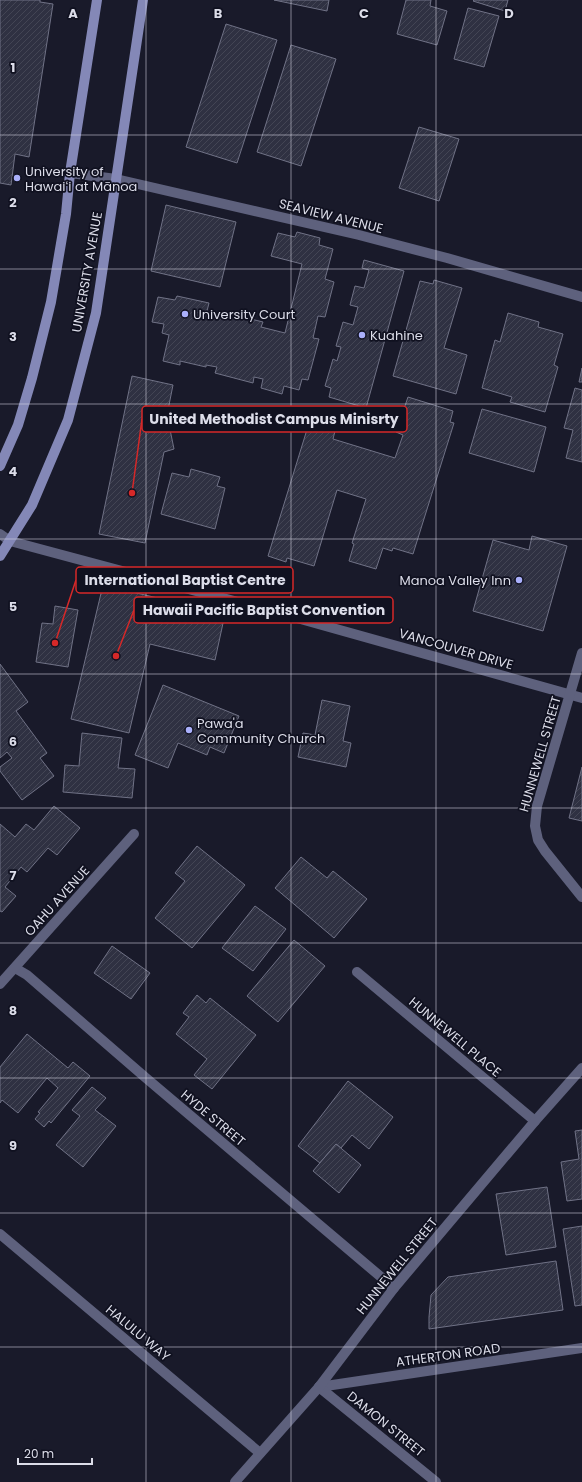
<svg xmlns="http://www.w3.org/2000/svg" width="582" height="1482" font-family="Poppins,sans-serif">
<style>
.building{fill:url(#building-hatch);stroke:#707286}
.lines{fill:none;stroke-linecap:round;stroke-linejoin:round}
.minor{stroke:#5e617d;stroke-width:10}
.secondary{stroke:#8488b7;stroke-width:10}
.grid{fill:none;stroke:#dcdde9;stroke-width:1;stroke-opacity:0.55}
.poi-dot{fill:#aab0fb;stroke:#101120;stroke-width:1.5}
.labels{text-anchor:middle;dominant-baseline:central;stroke-width:3.5;stroke-linejoin:round;paint-order:stroke}
.poi-label{font-size:13px;fill:#dcdde9;stroke:#101120;text-anchor:start}
.street-label{font-size:13px;fill:#dcdde9;stroke:#101120}
.grid-label{font-size:13px;text-anchor:middle;font-weight:bold;fill:#dcdde9;stroke:#101120;stroke-width:3.5;stroke-linejoin:round;paint-order:stroke}
.leader{fill:none;stroke:#d62828;stroke-width:1.5}
.callout-dot{fill:#d62828;stroke:#101120;stroke-width:1.5}
.callout{fill:#101120;stroke:#d62828;stroke-width:1.5}
.callout-label{font-size:14px;text-anchor:middle;font-weight:bold;fill:#dcdde9}
</style>
<defs>
<pattern id="building-hatch" width="6" height="6" patternUnits="userSpaceOnUse"><rect width="6" height="6" fill="#2f3142"/><path d="M-1 1l2-2M0 6l6-6M5 7l2-2" fill="none" stroke="#434554"/></pattern>
</defs>
<rect width="100%" height="100%" fill="#191a2a"/>
<g class="building">
<path d="M0 0H40V2L53 4 29 157 15 154 11 185 0 183Z"/>
<path d="M274 0H329L327 11Z"/>
<path d="M406 0H431L430 6 447 11 437 45 397 34Z"/>
<path d="M474 0H508L505 11 473 1Z"/>
<path d="M468 8 499 16 484 67 454 59Z"/>
<path d="M226 24 277 40 237 163 186 147Z"/>
<path d="M291 45 336 59 301 166 257 152Z"/>
<path d="M419 127 459 139 439 201 399 188Z"/>
<path d="M166 205 236 222 220 287 151 271Z"/>
<path d="M297 232 320 238 319 245 333 249 325 279 334 282 325 317 318 316 313 338 319 339 308 380 302 379 299 390 284 386 282 394 261 388 263 379 254 377 253 383 215 373 217 367 206 365V367L180 361V365L163 361 169 335 162 333 164 324 152 322 158 297 175 300 177 296 209 303 207 311 221 315 222 312 263 322 261 327 285 333 302 264 271 256 278 233 295 237Z"/>
<path d="M364 260 404 271 366 408 329 397 331 388 325 386 333 359 337 361 341 347 336 346 343 322 353 325 358 307 350 305 355 286 364 288 369 270 362 268Z"/>
<path d="M434 280 462 288 444 348 467 355 456 394 393 376 420 281 433 284Z"/>
<path d="M508 313 539 322 538 327 563 334 554 365 558 367 545 412 510 402 512 397 482 388 495 340 500 342Z"/>
<path d="M582 368V382H579Z"/>
<path d="M132 376 173 385 167 415 174 449 164 452 145 543 99 534Z"/>
<path d="M575 388 582 390V462L566 458 573 430 564 428Z"/>
<path d="M408 397 453 411 450 422 454 423 413 554 393 548 392 551 383 548 376 569 349 561 354 544 352 543 366 499 337 490 314 566 287 558 286 562 268 556 309 423 335 431 333 439 395 458 403 435 396 432Z"/>
<path d="M482 409 546 427 534 472 469 453Z"/>
<path d="M191 469 220 477 217 486 225 488 215 529 161 514 172 473 189 477Z"/>
<path d="M532 536 567 546 543 631 473 611 493 540 529 550Z"/>
<path d="M103 585 225 614 215 660 150 644 129 733 71 719Z"/>
<path d="M55 606 78 610 68 667 36 662 42 623 53 624Z"/>
<path d="M0 664 28 702 16 711 47 753 40 758 54 776 22 800 0 771V767L12 758 7 752 0 758Z"/>
<path d="M163 685 239 716 224 753 210 747 207 755 178 743 168 768 135 755Z"/>
<path d="M322 700 350 706 343 741 351 743 346 767 298 757 303 733 315 735Z"/>
<path d="M82 733 122 738 118 768 135 769 132 798 63 792 65 765 79 766Z"/>
<path d="M582 767V821L569 818Z"/>
<path d="M54 806 80 828 57 855 48 848 27 872 21 867 5 887 16 896 2 912 0 911V824L15 837 26 824 34 830Z"/>
<path d="M197 846 245 885 192 948 155 918 185 881 175 873Z"/>
<path d="M301 857 327 878 333 871 367 899 334 938 275 888Z"/>
<path d="M255 906 286 929 253 971 222 948Z"/>
<path d="M294 940 325 966 278 1022 247 996Z"/>
<path d="M112 946 150 973 131 999 94 973Z"/>
<path d="M197 995 206 1003 210 998 256 1035 212 1089 194 1075 207 1059 176 1034 189 1017 183 1013Z"/>
<path d="M27 1034 68 1068 73 1062 90 1076 51 1123 49 1121 44 1127 35 1119 40 1113 38 1112 58 1088 47 1078 18 1113 2 1100 0 1103V1067Z"/>
<path d="M348 1081 393 1117 369 1149 352 1135 341 1148 336 1144 320 1163 298 1146Z"/>
<path d="M92 1087 106 1098 95 1110 116 1126 83 1167 56 1145 80 1116 72 1110Z"/>
<path d="M582 1130V1199L567 1201 561 1162 579 1159 575 1131Z"/>
<path d="M336 1144 361 1165 339 1193 313 1171Z"/>
<path d="M547 1187 556 1247 506 1255 496 1194Z"/>
<path d="M582 1226V1305L575 1306 563 1229Z"/>
<path d="M556 1261 563 1310 429 1329V1317L431 1295 448 1277Z"/>
</g>
<g class="lines">
<g class="minor">
<path d="M70 173 116 179 359 235 447 258 582 297"/>
<path d="M0 534 10 541 297 618 582 698"/>
<path d="M582 653 537 806 535 826 538 840 545 851 582 897"/>
<path d="M15 968 27 975 146 1078 394 1288"/>
<path d="M357 972 535 1121"/>
<path d="M0 984 134 834"/>
<path d="M0 1234 260 1453"/>
<path d="M319 1387 582 1348"/>
<path d="M319 1387 436 1482"/>
<path d="M235 1482 319 1387 394 1288 535 1121 582 1068"/>
</g>
<g class="secondary">
<path d="M0 466 18 425 32 378 51 302 66 214 70 173 97 0"/>
<path d="M0 556 32 505 68 420 96 313 143 0"/>
</g>
</g>
<path class="grid" d="M146 0V1482M291 0V1482M436 0V1482M0 135H582M0 269H582M0 404H582M0 539H582M0 674H582M0 808H582M0 943H582M0 1078H582M0 1213H582M0 1347H582"/>
<g class="poi-dot">
<circle cx="17" cy="178" r="4"/>
<circle cx="185" cy="314" r="4"/>
<circle cx="362" cy="335" r="4"/>
<circle cx="519" cy="580" r="4"/>
<circle cx="189" cy="730" r="4"/>
</g>
<g class="labels">
<g class="poi-label">
<text x="25" y="171">University of<tspan x="25" dy="15">Hawaiʻi at Mānoa</tspan></text>
<text x="193" y="314">University Court</text>
<text x="370" y="335">Kuahine</text>
<text x="511" y="580" text-anchor="end">Manoa Valley Inn</text>
<text x="197" y="723">Pawa'a<tspan x="197" dy="15">Community Church</tspan></text>
</g>
<g class="street-label">
<text transform="translate(331 216) rotate(14)">SEAVIEW AVENUE</text>
<text transform="translate(87 272) rotate(-80)">UNIVERSITY AVENUE</text>
<text transform="translate(456 649) rotate(16)">VANCOUVER DRIVE</text>
<text transform="translate(540 754) rotate(-74)">HUNNEWELL STREET</text>
<text transform="translate(57 901) rotate(-48)">OAHU AVENUE</text>
<text transform="translate(455 1037) rotate(40)">HUNNEWELL PLACE</text>
<text transform="translate(213 1118) rotate(40)">HYDE STREET</text>
<text transform="translate(397 1266) rotate(-51)">HUNNEWELL STREET</text>
<text transform="translate(138 1333) rotate(40)">HALULU WAY</text>
<text transform="translate(448 1355) rotate(-8)">ATHERTON ROAD</text>
<text transform="translate(386 1424) rotate(39)">DAMON STREET</text>
</g>
</g>
<g class="grid-label">
<text x="73" y="18">A</text>
<text x="218" y="18">B</text>
<text x="364" y="18">C</text>
<text x="509" y="18">D</text>
<text x="13" y="72">1</text>
<text x="13" y="207">2</text>
<text x="13" y="341">3</text>
<text x="13" y="476">4</text>
<text x="13" y="611">5</text>
<text x="13" y="746">6</text>
<text x="13" y="880">7</text>
<text x="13" y="1015">8</text>
<text x="13" y="1150">9</text>
</g>
<path class="leader" d="M132 493L142 419M55 643L76 580M116 656L134 610"/>
<g class="callout-dot">
<circle cx="132" cy="493" r="4"/>
<circle cx="55" cy="643" r="4"/>
<circle cx="116" cy="656" r="4"/>
</g>
<g class="callout">
<rect x="142" y="406" width="265" height="26" rx="4"/>
<rect x="76" y="567" width="217" height="26" rx="4"/>
<rect x="134" y="597" width="259" height="26" rx="4"/>
</g>
<g class="callout-label">
<text x="274" y="424">United Methodist Campus Minisrty</text>
<text x="185" y="585">International Baptist Centre</text>
<text x="264" y="615">Hawaii Pacific Baptist Convention</text>
</g>
<path d="M18 1458v6h74v-6" fill="none" stroke="#dcdde9" stroke-width="2"/>
<text x="24" y="1458" font-size="12" fill="#dcdde9" stroke="#101120" stroke-width="3" paint-order="stroke">20 m</text>
</svg>
